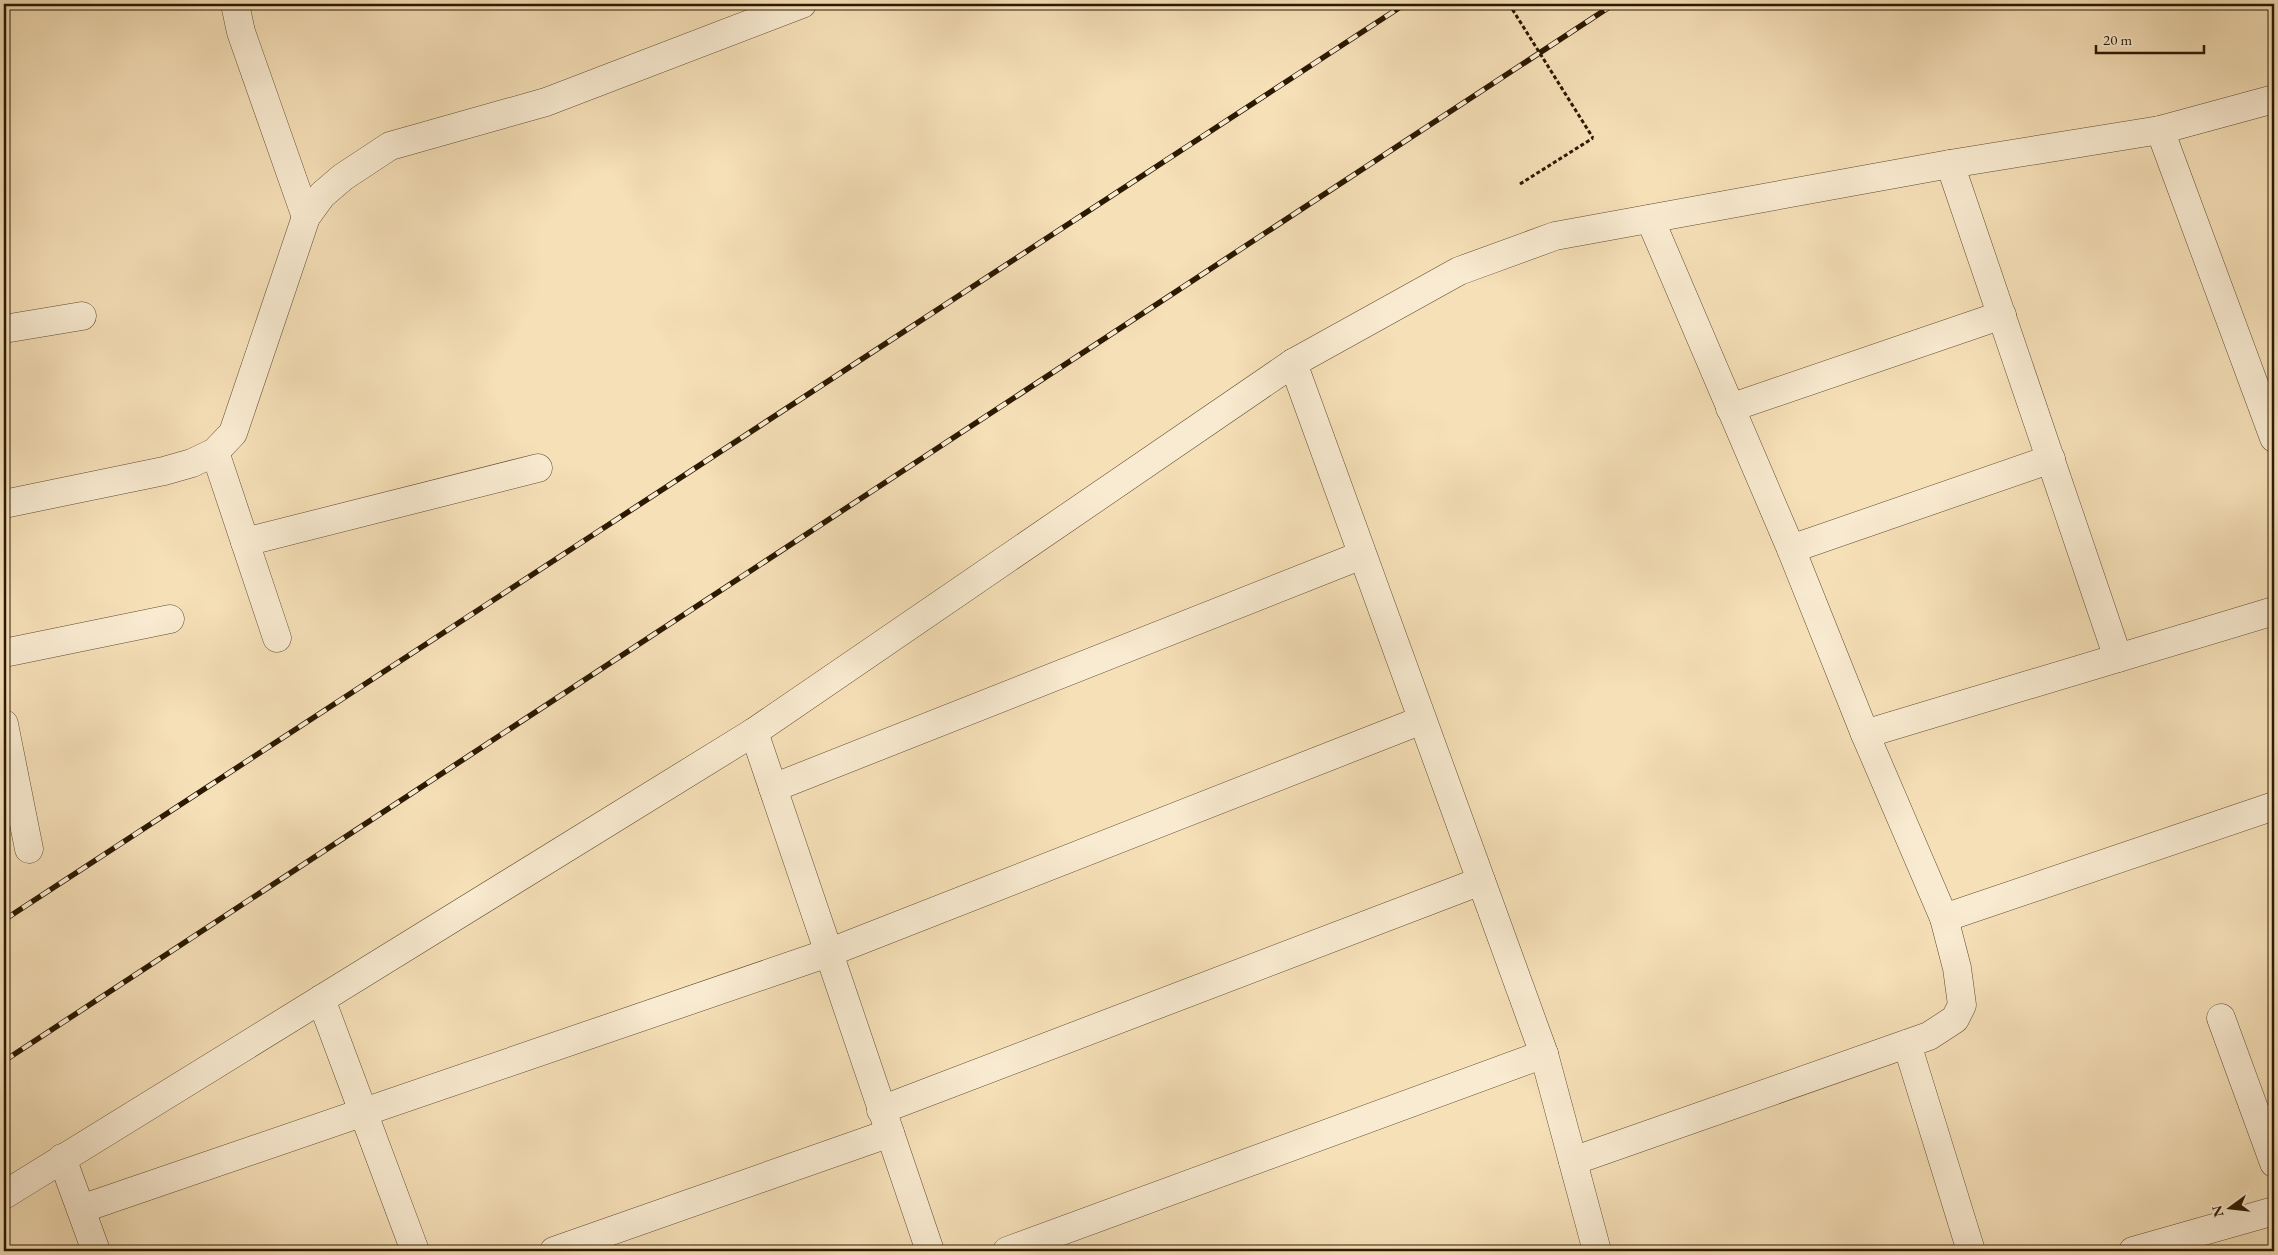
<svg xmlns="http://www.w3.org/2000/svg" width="2278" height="1255" font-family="'EB Garamond',serif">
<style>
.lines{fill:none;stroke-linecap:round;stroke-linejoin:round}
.minor-casing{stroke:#5e4b2e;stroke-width:29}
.path{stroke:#2b1900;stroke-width:3;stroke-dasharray:4 2.5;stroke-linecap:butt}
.minor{stroke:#f9ebd1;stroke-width:28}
.rail-casing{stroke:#2b1900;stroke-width:5.5}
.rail{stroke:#f9ebd1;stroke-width:4;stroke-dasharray:11;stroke-linecap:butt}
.path-bridge{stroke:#2b1900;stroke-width:3;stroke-dasharray:4 2.5;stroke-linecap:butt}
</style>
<rect width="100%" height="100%" fill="#f6e0b8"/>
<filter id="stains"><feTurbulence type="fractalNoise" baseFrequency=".004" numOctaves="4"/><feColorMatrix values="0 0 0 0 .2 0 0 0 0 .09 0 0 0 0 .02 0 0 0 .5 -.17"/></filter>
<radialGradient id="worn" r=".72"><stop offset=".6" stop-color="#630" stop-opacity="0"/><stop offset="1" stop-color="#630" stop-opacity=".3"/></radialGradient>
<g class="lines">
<defs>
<g id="minor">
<path d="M235 4 241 32 306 217"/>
<path d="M2160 130 2274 438"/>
<path d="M1950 164 2118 658"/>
<path d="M4 329 82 316"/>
<path d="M1293 363 1544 1054 1597 1251"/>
<path d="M1730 408 2002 315"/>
<path d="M215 452 277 638"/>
<path d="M4 504 164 471 192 463 215 452 233 433 306 217 322 195 343 177 390 146 546 102 802 4"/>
<path d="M245 542 538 468"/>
<path d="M1791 549 2051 459"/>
<path d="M4 653 170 619"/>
<path d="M4 724 29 849"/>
<path d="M754 732 930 1251"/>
<path d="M1865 734 2274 611"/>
<path d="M773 788 1362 555"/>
<path d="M1944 918 2274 806"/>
<path d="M321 999 415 1251"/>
<path d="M2221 1018 2274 1163"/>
<path d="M1907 1044 1971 1251"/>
<path d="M881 1110 1481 881"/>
<path d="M62 1158 96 1251"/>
<path d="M1573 1161 1929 1036 1955 1019 1962 1005 1957 968 1944 918 1865 734 1791 549 1650 219"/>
<path d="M4 1195 754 732 1293 363 1459 271 1555 236 1950 164 2160 130 2274 99"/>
<path d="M81 1209 828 953 1422 720"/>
<path d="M554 1251 890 1133"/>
<path d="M1007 1251 1544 1054"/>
<path d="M2133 1251 2274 1211"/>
</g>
</defs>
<use href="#minor" class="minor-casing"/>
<path class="path" d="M1520 184 1593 138"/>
<use href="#minor" class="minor"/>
<defs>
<g id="rail">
<path d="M4 920 1405 4"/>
<path d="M4 1061 1614 4"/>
</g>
</defs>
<use href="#rail" class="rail-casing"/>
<use href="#rail" class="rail"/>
<path class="path-bridge" d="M1509 4 1593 138"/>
</g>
<rect width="2278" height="1255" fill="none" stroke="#f6e0b8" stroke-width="20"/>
<rect x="5" y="5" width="2268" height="1245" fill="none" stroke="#2b1900" stroke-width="2.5"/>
<rect x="10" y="10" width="2258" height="1235" fill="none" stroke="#2b1900"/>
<g transform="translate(2230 1208) rotate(255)" stroke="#f9ebd1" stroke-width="4" paint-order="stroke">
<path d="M0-4L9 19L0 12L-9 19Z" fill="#2b1900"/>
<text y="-8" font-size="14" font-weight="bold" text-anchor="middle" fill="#2b1900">N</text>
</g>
<path d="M2096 45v8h108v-8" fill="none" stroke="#2b1900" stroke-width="2.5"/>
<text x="2103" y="45" font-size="15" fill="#2b1900" stroke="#f9ebd1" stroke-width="4" paint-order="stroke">20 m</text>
<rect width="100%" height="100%" filter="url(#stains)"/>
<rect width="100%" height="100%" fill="url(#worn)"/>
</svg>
